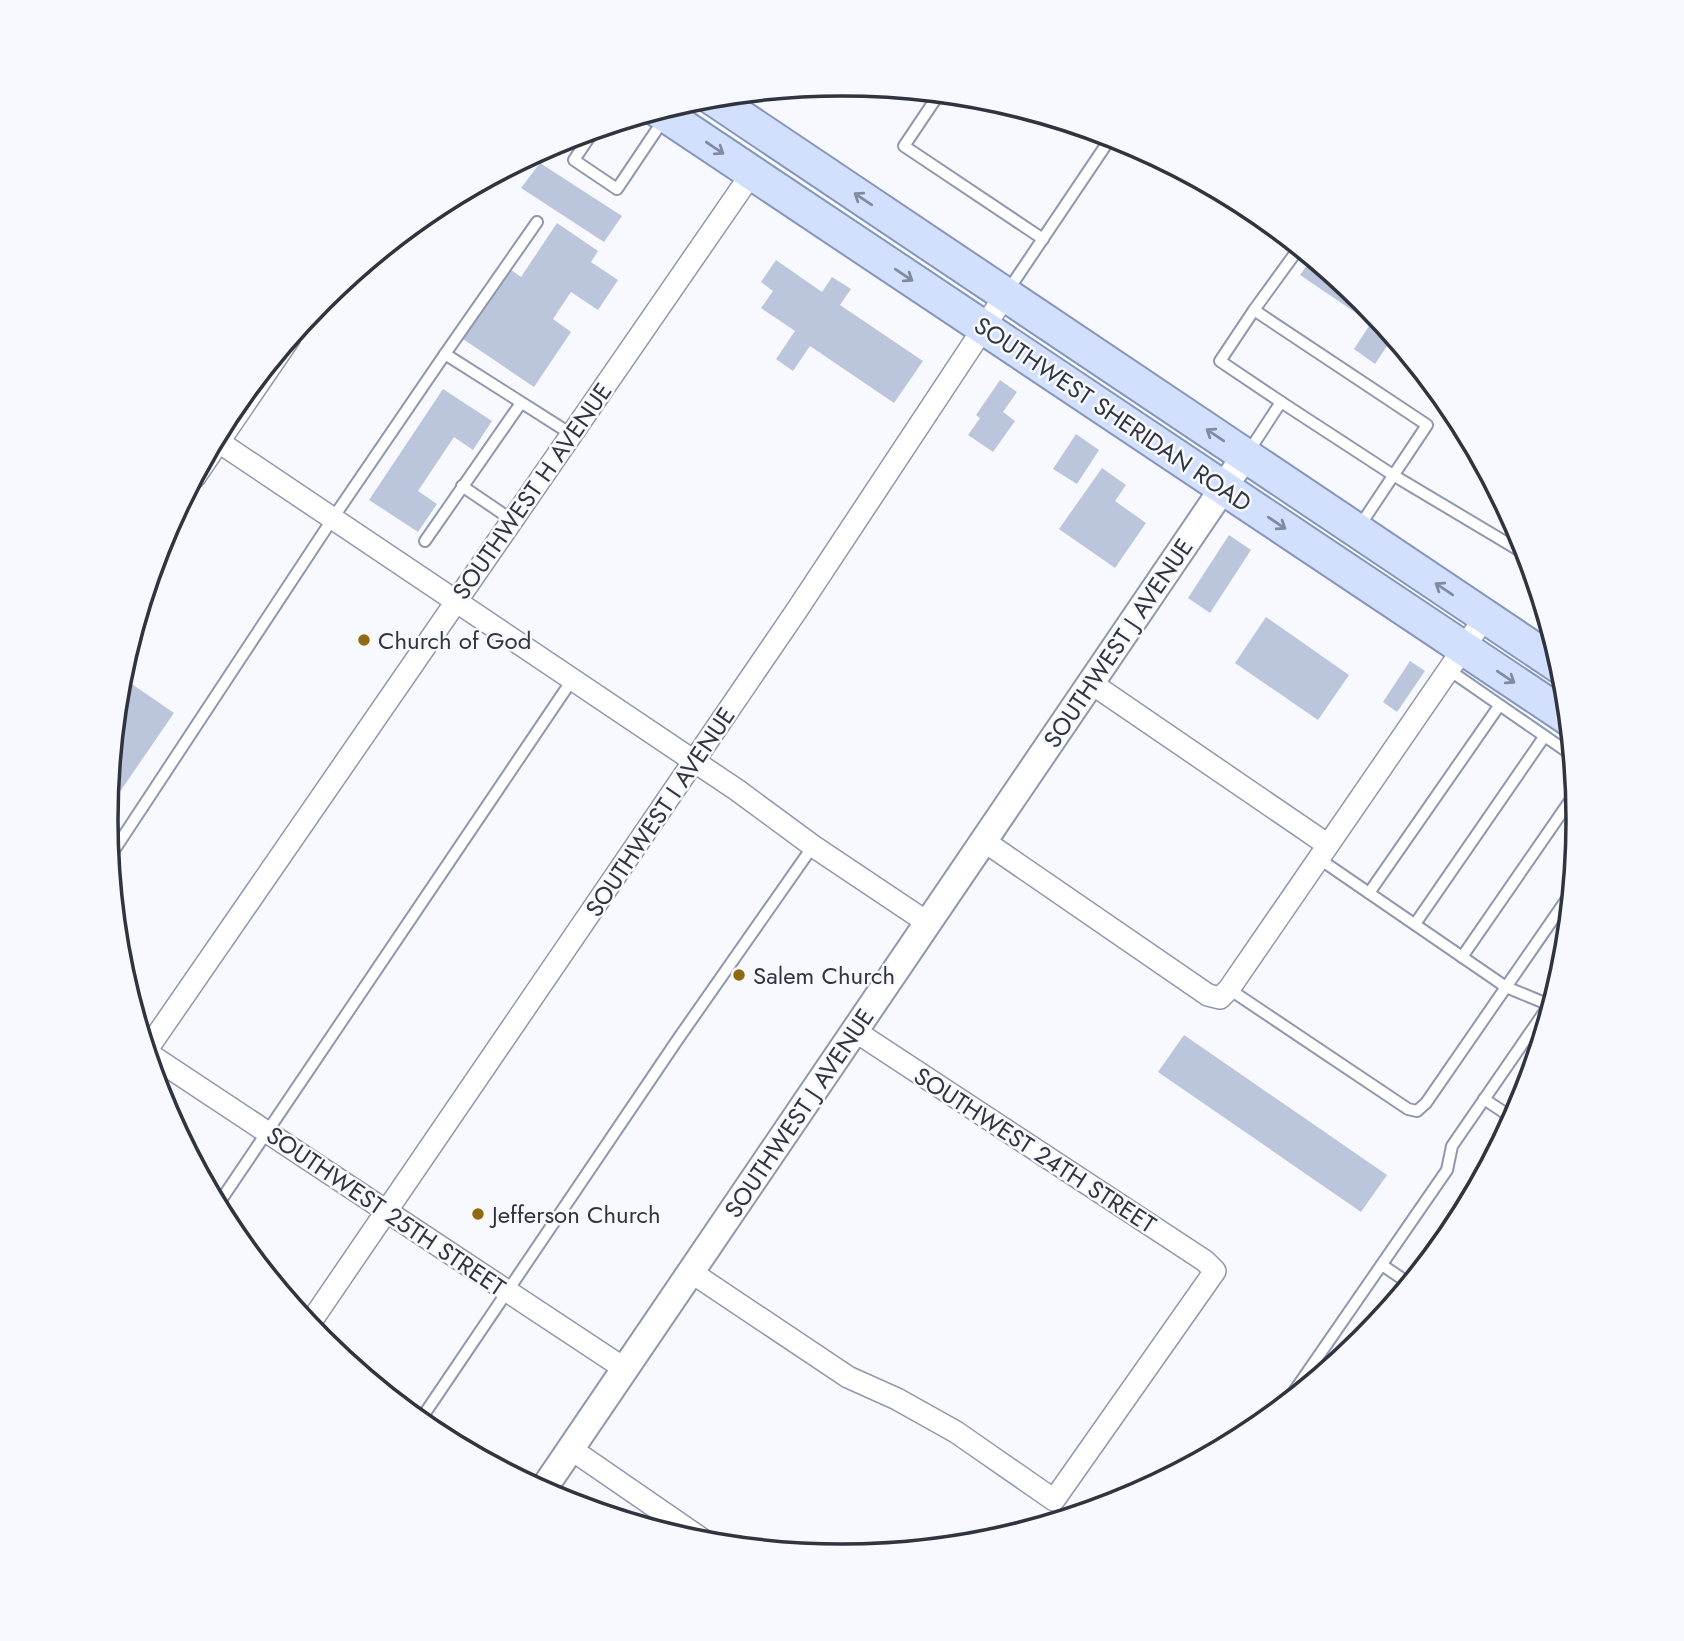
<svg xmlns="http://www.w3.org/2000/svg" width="1684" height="1641" font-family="Jost,sans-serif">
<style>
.building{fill:#bbc6dd}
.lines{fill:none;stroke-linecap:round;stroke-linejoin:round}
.service-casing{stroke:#8e98ae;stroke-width:14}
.minor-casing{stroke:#8e98ae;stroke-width:24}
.tertiary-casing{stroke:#8e98ae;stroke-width:30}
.primary-casing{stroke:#8696bb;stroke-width:37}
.service{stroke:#fff;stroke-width:10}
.minor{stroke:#fff;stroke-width:21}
.tertiary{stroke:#fff;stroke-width:26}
.primary{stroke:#d2e0fe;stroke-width:33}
.oneway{stroke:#818a9e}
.poi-dot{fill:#8d6b0e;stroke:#f7f9fe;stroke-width:2.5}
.labels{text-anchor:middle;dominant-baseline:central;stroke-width:5;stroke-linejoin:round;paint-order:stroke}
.street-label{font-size:24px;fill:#30343e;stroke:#f7f9fe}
.poi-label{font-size:24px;fill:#30343e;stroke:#f7f9fe;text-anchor:start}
.rim{fill:none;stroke:#30343e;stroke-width:3.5}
</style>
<rect width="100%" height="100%" fill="#f7f9fe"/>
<g class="building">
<path d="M540 163 622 216 604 242 521 188Z"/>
<path d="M557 223 598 251 591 262 618 280 598 310 571 292 553 319 571 332 534 387 463 339 510 269 521 277Z"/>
<path d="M1312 258 1363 300 1393 337 1375 364 1354 349 1371 323 1300 275Z"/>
<path d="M776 260 822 292 832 277 851 289 840 305 923 361 894 403 810 346 793 371 776 359 795 331 761 308 773 291 761 282Z"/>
<path d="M1000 380 1017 392 1003 412 1015 421 993 452 968 435 980 418 976 415Z"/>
<path d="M443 389 492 421 473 450 454 437 418 491 437 504 418 532 369 500Z"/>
<path d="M1076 434 1099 450 1077 484 1053 469Z"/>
<path d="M1476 453 1489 476 1469 463Z"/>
<path d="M1102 468 1126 485 1115 501 1146 523 1115 568 1059 529Z"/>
<path d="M1229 535 1251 550 1210 613 1188 598Z"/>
<path d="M1266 617 1349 675 1318 720 1235 663Z"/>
<path d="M1410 661 1425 671 1397 712 1383 702Z"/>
<path d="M126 680 174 713 106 812 114 738 126 720 116 713 118 693Z"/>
<path d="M1184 1035 1387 1175 1361 1212 1158 1072Z"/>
<path d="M1485 1161 1490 1164 1454 1230 1438 1250 1429 1245Z"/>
</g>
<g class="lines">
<defs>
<g id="service">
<path d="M939 94 904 146 1043 239"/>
<path d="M594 130 574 160 617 189 664 119"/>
<path d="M1299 248 1254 310 1427 425 1359 527"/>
<path d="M1007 292 1112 136"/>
<path d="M445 354 537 222"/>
<path d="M1281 402 1393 475 1527 555"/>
<path d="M1247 454 1281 402 1220 361 1254 310"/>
<path d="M462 486 512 520"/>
<path d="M425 541 521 403"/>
<path d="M1449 670 1572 755"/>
<path d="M109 858 333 518 445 354 571 434"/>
<path d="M1318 858 1506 987 1552 1006"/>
<path d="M1369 893 1499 706"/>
<path d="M1415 924 1544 737"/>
<path d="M1462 957 1576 792"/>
<path d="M1229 989 1408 1109 1417 1111 1426 1103 1571 893"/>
<path d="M1484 1099 1514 1119"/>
<path d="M217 1206 572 680"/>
<path d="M1382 1265 1410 1284"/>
<path d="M1284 1406 1447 1170 1452 1146 1554 998"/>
<path d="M419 1422 678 1039 813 846"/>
</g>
<g id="minor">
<path d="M219 442 737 790 813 846 928 923"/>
<path d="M194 478 289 339"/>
<path d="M1091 683 1328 845"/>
<path d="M984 841 1208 995 1220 998 1229 989 1485 617"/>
<path d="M146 1051 752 173"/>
<path d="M146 1052 625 1369"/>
<path d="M691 1272 848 1377 897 1399 956 1432 1054 1500 1215 1271 1205 1261 855 1031"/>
<path d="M308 1326 797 610 1006 294"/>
<path d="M571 1449 709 1544"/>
</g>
<path id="tertiary" d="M542 1491 1245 456"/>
<g id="primary">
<path d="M711 97 1562 668"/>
<path d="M658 110 1568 718"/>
</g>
</defs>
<use href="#service" class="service-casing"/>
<use href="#minor" class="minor-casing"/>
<use href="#tertiary" class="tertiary-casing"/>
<use href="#primary" class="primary-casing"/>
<use href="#service" class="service"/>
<use href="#minor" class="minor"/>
<use href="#tertiary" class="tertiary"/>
<use href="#primary" class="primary"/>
</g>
<defs><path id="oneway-shaft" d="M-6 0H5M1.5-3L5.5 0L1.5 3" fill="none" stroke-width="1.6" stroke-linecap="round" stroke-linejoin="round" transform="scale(1.75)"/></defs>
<g class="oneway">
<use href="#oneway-shaft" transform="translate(715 148) rotate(34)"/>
<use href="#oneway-shaft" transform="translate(863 199) rotate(-146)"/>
<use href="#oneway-shaft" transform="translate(904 275) rotate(34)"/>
<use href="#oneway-shaft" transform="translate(1215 435) rotate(-146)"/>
<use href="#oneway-shaft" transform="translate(1277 523) rotate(34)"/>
<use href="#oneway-shaft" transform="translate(1444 589) rotate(-146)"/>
<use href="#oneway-shaft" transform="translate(1506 677) rotate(34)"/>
</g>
<g class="poi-dot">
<circle cx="364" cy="640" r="7"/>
<circle cx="739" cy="975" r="7"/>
<circle cx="478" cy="1214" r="7"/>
</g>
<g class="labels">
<g class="street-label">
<text transform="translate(1113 414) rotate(34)">SOUTHWEST SHERIDAN ROAD</text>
<text transform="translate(532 491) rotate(-55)">SOUTHWEST H AVENUE</text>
<text transform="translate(1118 643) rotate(-56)">SOUTHWEST J AVENUE</text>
<text transform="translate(660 812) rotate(-56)">SOUTHWEST I AVENUE</text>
<text transform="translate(799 1113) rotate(-56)">SOUTHWEST J AVENUE</text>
<text transform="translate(1035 1150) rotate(33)">SOUTHWEST 24TH STREET</text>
<text transform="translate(386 1211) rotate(34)">SOUTHWEST 25TH STREET</text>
</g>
<g class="poi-label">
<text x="378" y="640">Church of God</text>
<text x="753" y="975">Salem Church</text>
<text x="492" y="1214">Jefferson Church</text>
</g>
</g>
<path d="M0 0H1684V1641H0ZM118 820a724 724 0 1 1 1448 0a724 724 0 1 1-1448 0Z" fill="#f7f9fe" fill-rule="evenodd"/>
<path class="rim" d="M118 820a724 724 0 1 1 1448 0a724 724 0 1 1-1448 0Z"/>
</svg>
